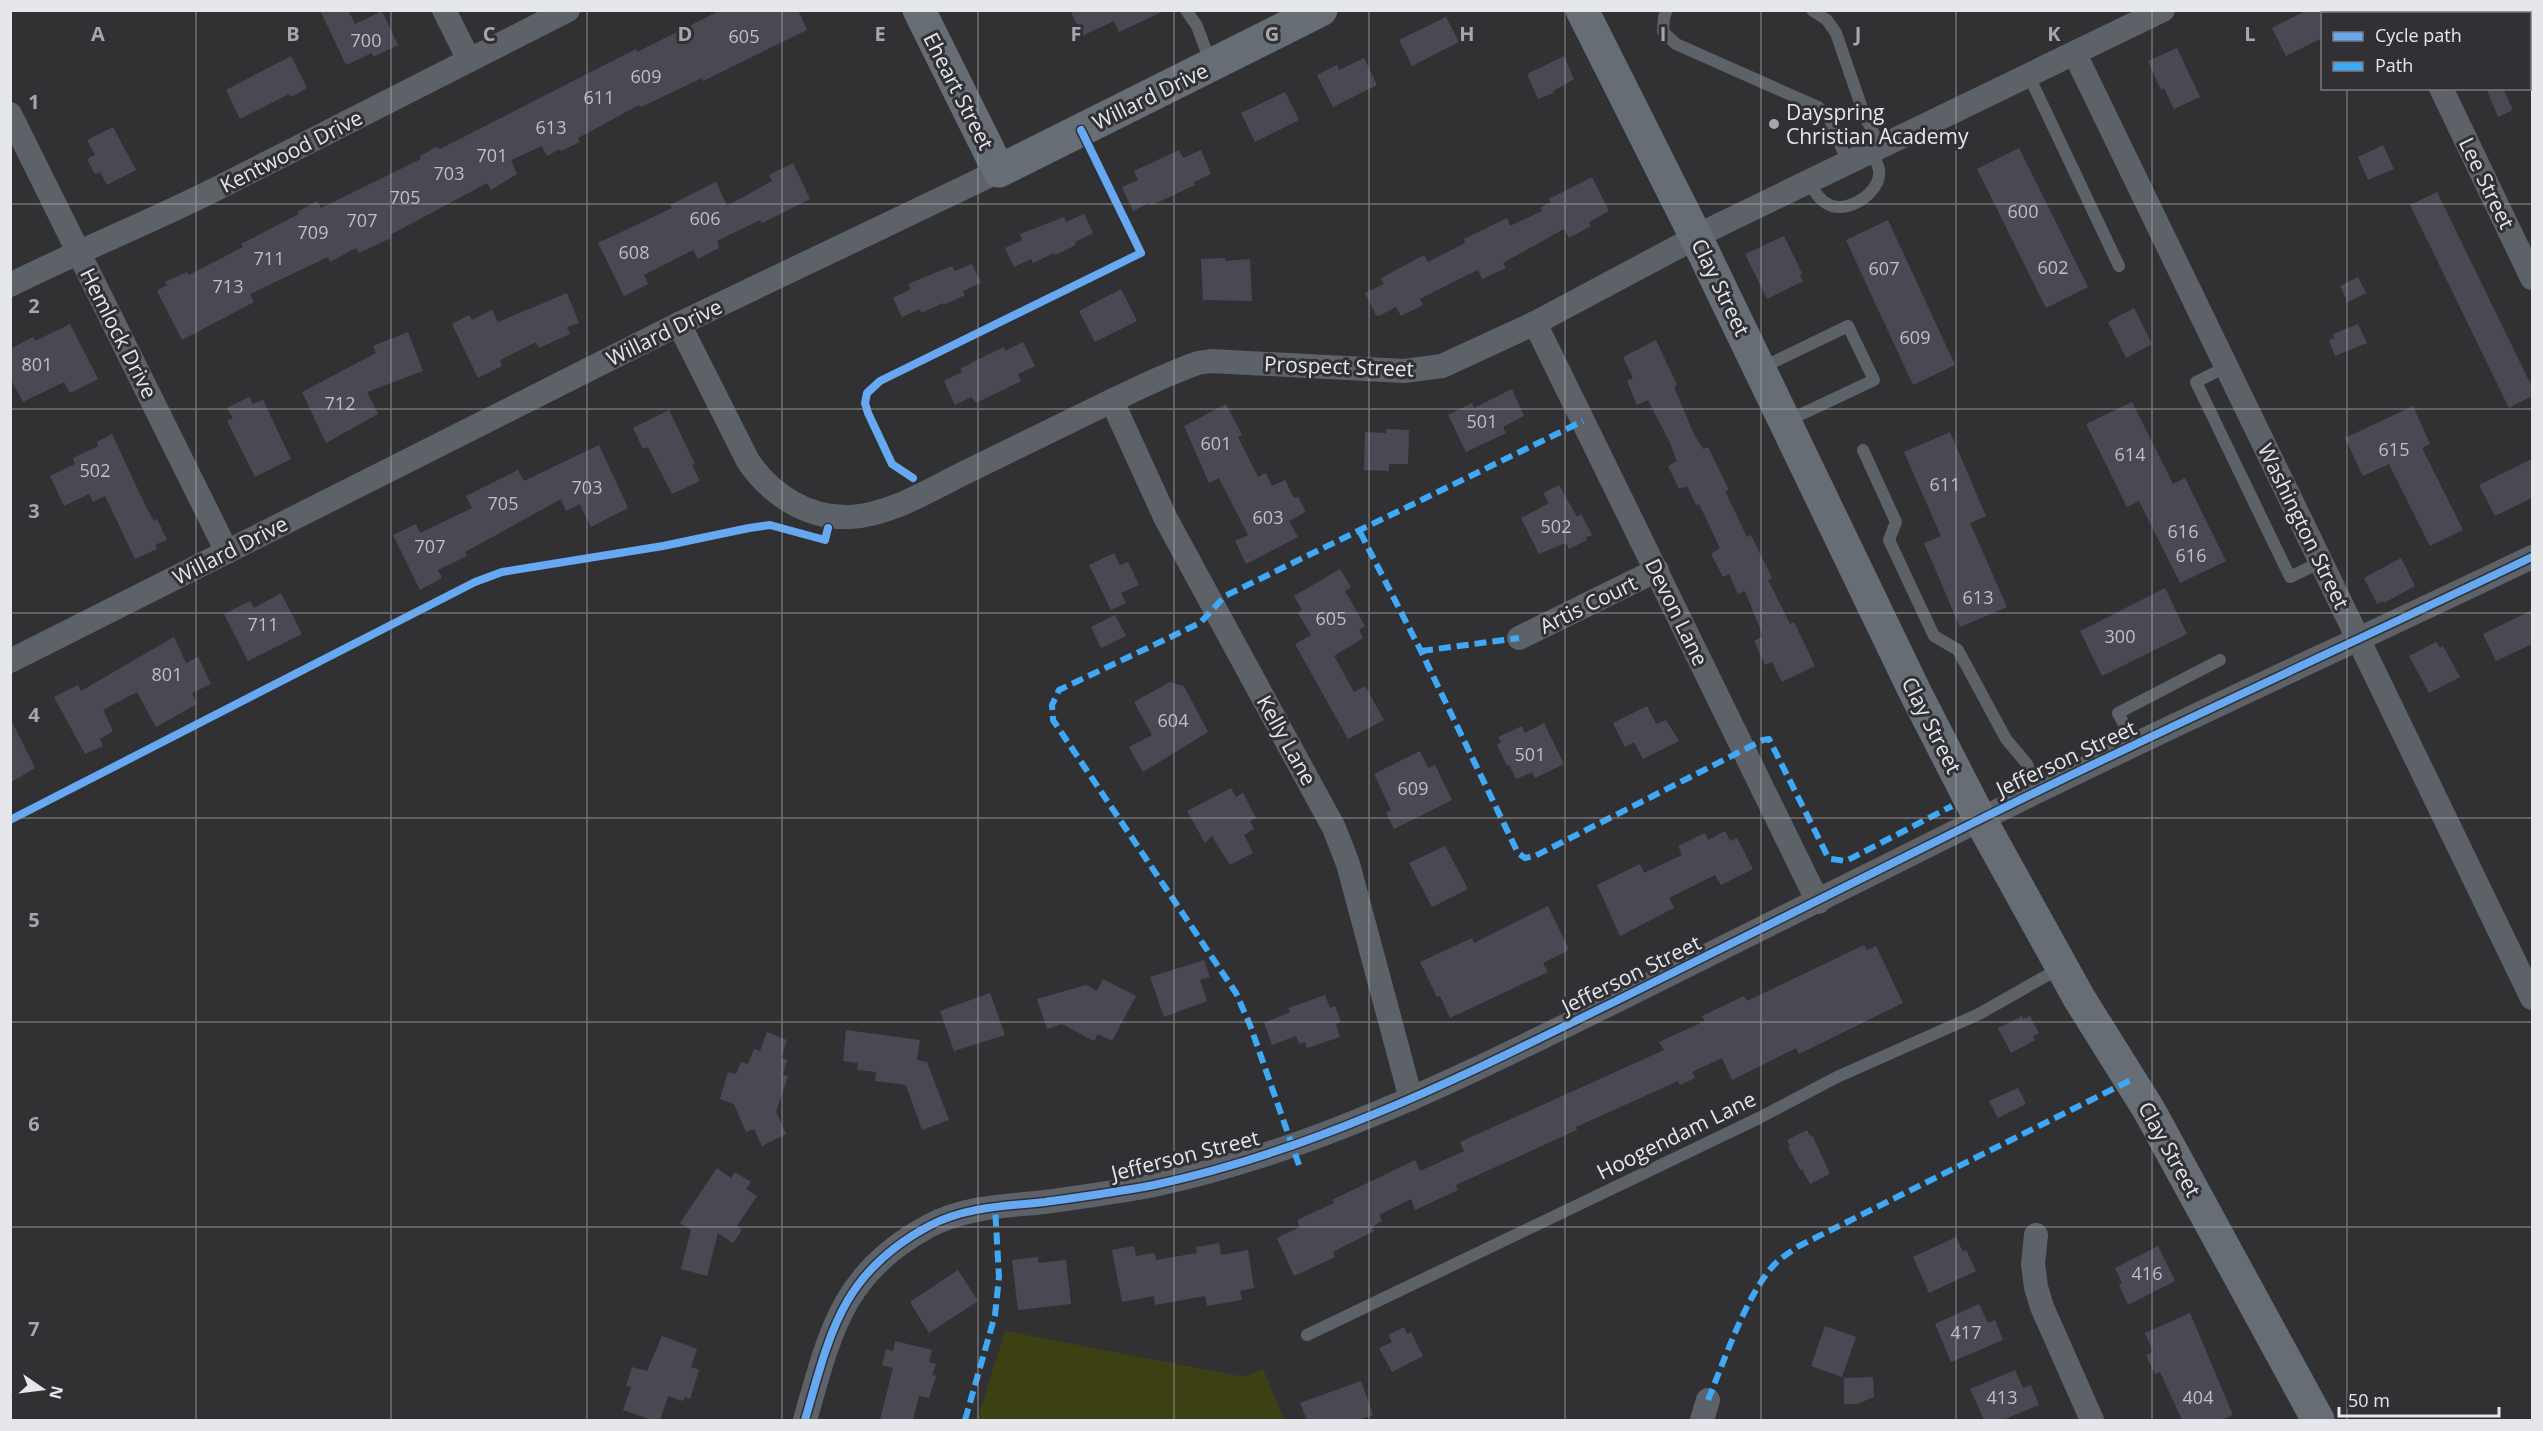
<svg xmlns="http://www.w3.org/2000/svg" width="2543" height="1431" font-family="'Open Sans',sans-serif">
<style>
.green{fill:#3d4012}
.building{fill:#4b4854}
.lines{fill:none;stroke-linecap:round;stroke-linejoin:round}
.lane{stroke:#5d6269;stroke-width:12}
.street{stroke:#5d6269;stroke-width:24}
.secondary{stroke:#676d75;stroke-width:33}
.quiet{stroke:#3fa9f5;stroke-width:6;stroke-dasharray:12 6;stroke-linecap:butt}
.cycleway-casing{stroke:#303035;stroke-width:11}
.cycleway{stroke:#66a8f1;stroke-width:8}
.grid{fill:none;stroke:#a7a7aa;stroke-width:1.5;stroke-opacity:0.55}
.poi-dot{fill:#a7a7aa;stroke:#303035;stroke-width:2}
.labels{text-anchor:middle;dominant-baseline:central;stroke-width:6;stroke-linejoin:round;paint-order:stroke}
.number-label{font-size:18px;fill:#bfbfc4}
.street-label{font-size:21px;fill:#e6e7ea;stroke:#303035}
.poi-label{font-size:21px;fill:#e6e7ea;stroke:#303035;text-anchor:start}
.grid-label{font-size:20px;text-anchor:middle;font-weight:bold;fill:#a7a7aa;stroke:#303035;stroke-width:6;stroke-linejoin:round;paint-order:stroke}
</style>
<rect width="100%" height="100%" fill="#313134"/>
<path class="green" d="M1005 1331 1244 1377 1263 1369 1284 1420H977Z"/>
<g class="building">
<path d="M320 10H348L355 24 382 11 398 45 373 57 372 53 346 65Z"/>
<path d="M721 10H798L807 30 703 81 702 78 641 107 639 105 578 138 580 142 561 151 560 149 547 156 542 146 511 160 517 174 491 190 487 183 390 235 391 238 359 253 356 248 330 262 328 257 250 294 254 302 182 340 157 291 167 285 165 282 187 272 189 275 243 247 241 244 299 214 297 212 317 201 321 208 421 159 420 156 436 147 440 149 636 49 637 52Z"/>
<path d="M1070 10H1166L1119 32 1114 21 1082 36Z"/>
<path d="M2307 10H2322V38L2286 56 2272 28Z"/>
<path d="M1446 17 1459 42 1412 66 1399 40Z"/>
<path d="M2177 48 2200 97 2174 109 2164 88 2161 90 2148 61Z"/>
<path d="M291 56 307 88 291 97 289 94 240 119 226 90Z"/>
<path d="M1564 56 1574 79 1553 91 1554 93 1538 99 1527 74Z"/>
<path d="M1364 58 1377 85 1333 107 1317 75 1337 65 1339 70Z"/>
<path d="M2486 88H2503L2513 110 2498 117Z"/>
<path d="M1285 92 1299 120 1255 142 1241 113Z"/>
<path d="M113 127 136 170 107 185 100 172 95 174 87 159 95 155 87 140Z"/>
<path d="M2383 145 2394 169 2368 180 2358 157Z"/>
<path d="M2019 148 2088 287 2046 308 1977 169Z"/>
<path d="M1179 150 1183 158 1201 150 1211 174 1194 182 1195 185 1150 206 1149 203 1133 211 1122 187 1138 180 1134 171Z"/>
<path d="M793 163 810 199 762 223 760 220 717 241 719 248 698 259 693 250 644 275 648 284 624 296 598 243 672 208 670 205 716 182 727 206 772 181 769 175Z"/>
<path d="M1592 177 1609 211 1589 222 1591 226 1569 238 1564 229 1503 263 1506 268 1482 279 1478 270 1459 279 1420 299 1423 305 1401 316 1396 307 1379 316 1376 315 1365 293 1384 284 1381 278 1424 255 1428 262 1465 243 1464 239 1507 218 1510 226 1542 211 1540 208 1551 202 1549 199Z"/>
<path d="M2437 192 2532 387V396L2509 408 2410 205Z"/>
<path d="M1084 214 1093 233 1075 242 1076 245 1055 255 1054 253 1033 263 1031 259 1014 267 1005 248 1022 240 1020 234 1064 217 1066 222Z"/>
<path d="M1888 220 1955 365 1913 385 1846 240Z"/>
<path d="M1784 236 1802 273 1800 275 1803 281 1767 299 1745 254Z"/>
<path d="M1225 258V261L1250 259 1252 301 1203 300 1201 259Z"/>
<path d="M972 264 981 283 963 291 965 295 944 305 943 303 921 313 920 309 902 317 893 298 911 289 908 284 952 266 955 271Z"/>
<path d="M2358 277 2366 293 2348 302 2340 286Z"/>
<path d="M1121 289 1137 321 1095 342 1079 311Z"/>
<path d="M567 293 579 323 567 327 570 334 539 348 536 342 500 360 502 366 478 378 452 324 469 315 472 320 492 310 498 322Z"/>
<path d="M2134 308 2152 344 2126 358 2108 322Z"/>
<path d="M70 324 98 379 70 393 64 382 23 402 10 378V349L33 337 35 341Z"/>
<path d="M2358 324 2367 343 2335 356 2329 340 2334 338 2333 334Z"/>
<path d="M408 332 423 371 367 392 378 414 326 443 302 392 376 353 373 346Z"/>
<path d="M1656 340 1677 385 1674 387 1693 432 1703 449 1708 447 1729 490 1725 491 1747 537 1751 535 1772 578 1768 580 1790 624 1794 622 1815 666 1782 682 1772 662 1765 665 1754 641 1763 636 1745 591 1738 594 1729 574 1723 577 1711 554 1720 548 1699 504 1696 505 1687 486 1679 489 1668 466 1677 461 1670 443 1648 400 1637 405 1627 381 1633 378 1623 357Z"/>
<path d="M1023 342 1035 366 1018 374 1021 381 976 403 971 397 955 405 944 381 962 372 960 369 979 359 1004 347 1005 351Z"/>
<path d="M1512 389 1524 416 1503 427 1506 433 1466 452 1448 415 1472 403 1474 408Z"/>
<path d="M249 397 253 404 263 400 291 459 255 477 227 421 233 418 227 408Z"/>
<path d="M2132 402 2173 484 2185 478 2226 561 2180 583 2139 501 2127 507 2086 424Z"/>
<path d="M1226 404 1242 435 1238 437 1258 477 1266 473 1272 486 1285 480 1294 498 1298 497 1306 512 1289 521 1298 537 1246 564 1235 541 1248 535 1219 478 1209 483 1184 426Z"/>
<path d="M2413 406 2430 444 2422 448 2463 530 2430 546 2389 464 2363 476 2345 438Z"/>
<path d="M669 410 695 464 692 465 700 481 672 494 648 447 643 449 633 428Z"/>
<path d="M1386 429 1409 430 1408 464H1389V471L1364 470 1365 432 1386 433Z"/>
<path d="M1950 432 1986 516 1970 523 2007 607 1960 627 1924 543 1941 536 1904 452Z"/>
<path d="M112 434 146 507 154 521 157 519 167 540 155 545 157 549 135 559 105 496 93 502 89 494 64 506 50 476 75 464 73 458 98 446 97 442Z"/>
<path d="M599 445 628 508 591 527 580 504 566 511 561 499 465 552 467 556 438 570 442 578 420 590 393 535 416 524 420 533 472 508 466 496 518 470 524 481Z"/>
<path d="M2532 459V498L2495 516 2479 485Z"/>
<path d="M1559 485 1577 517 1581 514 1592 535 1586 537 1587 540 1569 549 1566 543 1539 554 1521 518 1549 503 1543 493Z"/>
<path d="M1114 553 1120 565 1128 562 1139 585 1121 593 1126 603 1111 610 1089 565Z"/>
<path d="M2401 558 2415 586 2384 603 2383 601 2377 604 2364 578Z"/>
<path d="M1340 569 1351 587 1345 591 1365 626 1359 630 1363 638 1334 656 1354 692 1365 686 1384 720 1348 739 1295 644 1311 635 1298 613 1302 610 1294 596Z"/>
<path d="M2165 588 2187 634 2102 676 2080 631Z"/>
<path d="M281 593 302 634 248 661 224 614 250 601 254 608Z"/>
<path d="M2532 610V644L2496 661 2483 634Z"/>
<path d="M1115 615 1126 636 1101 648 1091 627Z"/>
<path d="M174 637 186 663 198 657 211 684 192 693 197 704 156 727 137 692 103 710 113 731 100 739 103 746 85 754 54 697 78 685 81 691Z"/>
<path d="M2436 642 2440 648 2443 646 2460 677 2429 693 2409 656Z"/>
<path d="M1170 682 1184 686 1208 732 1143 772 1129 747 1152 735 1134 702Z"/>
<path d="M1647 706 1656 724 1666 720 1679 741 1643 759 1634 742 1625 747 1613 723Z"/>
<path d="M10 718 35 768 10 783Z"/>
<path d="M1544 723 1564 764 1535 778 1532 772 1516 779 1509 765 1507 766 1497 745 1501 742 1498 737 1522 726 1525 733Z"/>
<path d="M1420 751 1428 768 1435 765 1452 800 1394 829 1386 812 1391 810 1374 774Z"/>
<path d="M1231 788 1236 797 1243 793 1256 818 1250 821 1254 829 1244 835 1253 853 1230 865 1212 836 1205 843 1187 811Z"/>
<path d="M1725 831 1730 841 1737 838 1753 869 1721 885 1715 875 1669 898 1674 908 1620 936 1597 885 1640 864 1644 873 1682 855 1678 846 1705 833 1708 840Z"/>
<path d="M1445 846 1468 889 1432 907 1409 863Z"/>
<path d="M1548 906 1569 950 1543 963 1548 972 1450 1018 1440 996 1437 997 1420 962 1472 938 1474 943Z"/>
<path d="M1864 945 1867 950 1876 946 1903 1003 1799 1054 1796 1048 1732 1080 1722 1058 1692 1072 1695 1078 1680 1085 1678 1081 1576 1127 1577 1130 1456 1185 1458 1190 1415 1210 1411 1199 1379 1215 1382 1221 1372 1227 1374 1231 1333 1252 1335 1257 1294 1276 1277 1238 1300 1227 1297 1220 1334 1203 1332 1200 1415 1160 1420 1171 1464 1151 1460 1142 1664 1050 1659 1042 1705 1021 1702 1016 1744 996 1747 1001Z"/>
<path d="M1204 960 1210 977 1200 980 1207 1001 1164 1017 1150 977Z"/>
<path d="M1103 979 1136 996 1112 1041 1098 1034 1094 1041 1062 1024 1047 1029 1037 999 1086 985 1097 991Z"/>
<path d="M990 993 1005 1035 954 1051 940 1011Z"/>
<path d="M1325 995 1330 1008 1335 1006 1341 1022 1336 1024 1340 1037 1307 1048 1305 1042 1299 1044 1296 1036 1272 1045 1264 1023 1290 1012 1288 1008Z"/>
<path d="M2022 1016 2023 1019 2030 1016 2039 1033 2033 1036 2035 1040 2011 1053 1998 1028Z"/>
<path d="M846 1030 920 1040 917 1060 927 1062 949 1120 922 1130 906 1085 875 1081 876 1072 857 1070 858 1063 843 1061Z"/>
<path d="M767 1032 787 1040 781 1058 787 1060 783 1075 788 1076 776 1112 786 1134 762 1146 754 1129 746 1132 734 1104 720 1099 728 1072 736 1074 741 1062 748 1064 754 1049 760 1051Z"/>
<path d="M2018 1088 2026 1104 1998 1118 1989 1101Z"/>
<path d="M1807 1130 1810 1136 1812 1135 1830 1174 1810 1184 1802 1169 1800 1170 1788 1147 1790 1146 1787 1140Z"/>
<path d="M717 1168 731 1178 735 1172 751 1182 746 1189 757 1196 737 1226 742 1230 733 1243 718 1233 707 1276 681 1269 691 1230 680 1223Z"/>
<path d="M1956 1237 1963 1252 1966 1250 1976 1271 1929 1293 1913 1257Z"/>
<path d="M1219 1243 1221 1255 1248 1250 1254 1288 1240 1291 1242 1300 1207 1306 1205 1296 1155 1305 1154 1296 1122 1302 1112 1250 1134 1246 1136 1256 1155 1253 1156 1260 1197 1253 1196 1247Z"/>
<path d="M2158 1246 2175 1281 2128 1305 2119 1285 2122 1283 2115 1268Z"/>
<path d="M1038 1257V1263L1066 1260 1071 1304 1018 1310 1012 1260Z"/>
<path d="M958 1270 978 1301 929 1333 910 1302Z"/>
<path d="M1979 1304 1988 1323 1995 1320 2003 1340 1951 1362 1935 1324Z"/>
<path d="M2190 1313 2233 1415 2220 1420H2182L2160 1372 2155 1374 2146 1355 2153 1352 2145 1333Z"/>
<path d="M1825 1326 1856 1337 1842 1377 1811 1366Z"/>
<path d="M1404 1327 1407 1334 1411 1332 1423 1356 1392 1372 1379 1348 1392 1342 1388 1335Z"/>
<path d="M662 1336 697 1349 691 1367 699 1370 690 1399 685 1397 683 1401 668 1396 660 1420H652L623 1410 631 1387 626 1386 632 1367 647 1371Z"/>
<path d="M895 1341 932 1350 929 1362 936 1364 932 1375 936 1376 929 1398 919 1396 913 1420H880L893 1368 882 1365 886 1349 893 1351Z"/>
<path d="M2015 1370 2023 1388 2031 1385 2039 1405 2003 1420H1984L1970 1389Z"/>
<path d="M1873 1377 1874 1397 1857 1404H1844V1378Z"/>
<path d="M1361 1381 1373 1415 1358 1420H1307L1300 1403Z"/>
</g>
<g class="lines">
<g class="lane">
<path d="M1186 10 1197 26 1211 64"/>
<path d="M1667 10 1664 17 1663 32 1676 44 1818 107 1829 118 1848 163"/>
<path d="M1812 10 1827 20 1836 33 1865 117 1881 147"/>
<path d="M2029 76 2119 266"/>
<path d="M1809 182C1815 192 1820 202 1832 206 1851 212 1882 191 1879 170 1878 164 1874 157 1872 152"/>
<path d="M2226 367 2196 382 2290 577 2321 562"/>
<path d="M1761 368 1848 326 1874 380 1787 421"/>
<path d="M1863 450 1896 522 1889 540 1934 636 1958 650 2006 739 2027 764 2038 792"/>
<path d="M2135 746 2118 713 2220 660"/>
<path d="M1307 1335 1759 1118 1837 1077 1979 1014 2060 968"/>
</g>
<g class="street">
<path d="M444 10 469 60"/>
<path d="M2403 10 2404 14"/>
<path d="M2075 54 2532 998"/>
<path d="M2441 88 2532 278"/>
<path d="M10 114 227 552"/>
<path d="M10 285C78 251 148 223 216 189 334 130 450 69 568 10"/>
<path d="M1535 323 1818 902"/>
<path d="M679 324 748 461C771 495 808 519 851 517 889 515 928 491 962 474 1007 452 1052 430 1097 408 1130 392 1163 375 1198 363L1211 361 1404 371 1442 366 1535 323 1717 226 2163 10"/>
<path d="M1112 401 1166 519 1334 828 1348 864 1411 1099"/>
<path d="M1519 638 1657 570"/>
<path d="M10 661 679 324 999 171"/>
<path d="M2036 1235 2033 1264 2036 1287 2042 1307 2092 1420"/>
<path d="M805 1420C830 1333 842 1272 929 1226 964 1207 1006 1206 1045 1202 1081 1197 1118 1192 1154 1185 1228 1169 1302 1144 1372 1115 1455 1081 1536 1040 1616 1001 1736 942 1854 882 1973 823 2158 731 2346 646 2532 557"/>
<path d="M1702 1420 1708 1400"/>
</g>
<g class="secondary">
<path d="M919 10 999 171 1321 10"/>
<path d="M1582 10 1696 237 1915 692 1980 819 2079 998 2149 1110 2318 1420"/>
</g>
<g class="quiet">
<path d="M1360 532 1421 651 1518 853 1525 858 1535 856 1763 740 1769 739 1827 855 1831 859 1846 861 1952 806"/>
<path d="M1421 651 1519 638"/>
<path d="M1299 1165 1250 1025 1236 993 1053 720 1052 705 1059 690 1200 623 1225 596 1583 421"/>
<path d="M1708 1400C1724 1361 1746 1296 1773 1266 1780 1258 1790 1252 1799 1246L2131 1080"/>
<path d="M965 1420 995 1315 999 1277 995 1207"/>
</g>
<defs>
<g id="cycleway">
<path d="M913 478 892 464 868 413 865 403 867 393 880 381 1141 253 1081 130"/>
<path d="M10 820 475 582 502 572 663 546 749 528 770 525 825 540 828 528"/>
<path d="M805 1420C830 1333 842 1272 929 1226 964 1207 1006 1206 1045 1202 1081 1197 1118 1192 1154 1185 1228 1169 1302 1144 1372 1115 1455 1081 1536 1040 1616 1001 1736 942 1854 882 1973 823 2158 731 2346 646 2532 557"/>
</g>
</defs>
<use href="#cycleway" class="cycleway-casing"/>
<use href="#cycleway" class="cycleway"/>
</g>
<path class="grid" d="M196 10V1420M391 10V1420M587 10V1420M782 10V1420M978 10V1420M1174 10V1420M1369 10V1420M1565 10V1420M1761 10V1420M1956 10V1420M2152 10V1420M2347 10V14M2347 88V1420M10 204H2532M10 409H2532M10 613H2532M10 818H2532M10 1022H2532M10 1227H2532"/>
<circle class="poi-dot" cx="1774" cy="124" r="6"/>
<g class="labels">
<g class="number-label">
<text x="744" y="36">605</text>
<text x="366" y="40">700</text>
<text x="646" y="76">609</text>
<text x="599" y="97">611</text>
<text x="551" y="127">613</text>
<text x="492" y="155">701</text>
<text x="449" y="173">703</text>
<text x="405" y="197">705</text>
<text x="2023" y="211">600</text>
<text x="705" y="218">606</text>
<text x="362" y="220">707</text>
<text x="313" y="232">709</text>
<text x="634" y="252">608</text>
<text x="269" y="258">711</text>
<text x="2053" y="267">602</text>
<text x="1884" y="268">607</text>
<text x="228" y="286">713</text>
<text x="1915" y="337">609</text>
<text x="37" y="364">801</text>
<text x="340" y="403">712</text>
<text x="1482" y="421">501</text>
<text x="1216" y="443">601</text>
<text x="2394" y="449">615</text>
<text x="2130" y="454">614</text>
<text x="95" y="470">502</text>
<text x="1945" y="484">611</text>
<text x="587" y="487">703</text>
<text x="503" y="503">705</text>
<text x="1268" y="517">603</text>
<text x="1556" y="526">502</text>
<text x="2183" y="531">616</text>
<text x="430" y="546">707</text>
<text x="2191" y="555">616</text>
<text x="1978" y="597">613</text>
<text x="1331" y="618">605</text>
<text x="263" y="624">711</text>
<text x="2120" y="636">300</text>
<text x="167" y="674">801</text>
<text x="1173" y="720">604</text>
<text x="1530" y="754">501</text>
<text x="1413" y="788">609</text>
<text x="2147" y="1273">416</text>
<text x="1966" y="1332">417</text>
<text x="2002" y="1397">413</text>
<text x="2198" y="1397">404</text>
</g>
<g class="street-label">
<text transform="translate(959 91) rotate(63)">Eheart Street</text>
<text transform="translate(1150 96) rotate(-26)">Willard Drive</text>
<text transform="translate(291 151) rotate(-27)">Kentwood Drive</text>
<text transform="translate(2487 183) rotate(64)">Lee Street</text>
<text transform="translate(1721 287) rotate(64)">Clay Street</text>
<text transform="translate(664 332) rotate(-26)">Willard Drive</text>
<text transform="translate(119 333) rotate(63)">Hemlock Drive</text>
<text transform="translate(1339 366) rotate(2)">Prospect Street</text>
<text transform="translate(2304 526) rotate(64)">Washington Street</text>
<text transform="translate(230 550) rotate(-27)">Willard Drive</text>
<text transform="translate(1588 604) rotate(-26)">Artis Court</text>
<text transform="translate(1677 612) rotate(64)">Devon Lane</text>
<text transform="translate(1932 725) rotate(63)">Clay Street</text>
<text transform="translate(1287 740) rotate(61)">Kelly Lane</text>
<text transform="translate(2066 758) rotate(-25)">Jefferson Street</text>
<text transform="translate(1631 974) rotate(-26)">Jefferson Street</text>
<text transform="translate(1676 1135) rotate(-26)">Hoogendam Lane</text>
<text transform="translate(2170 1149) rotate(61)">Clay Street</text>
<text transform="translate(1185 1155) rotate(-14)">Jefferson Street</text>
</g>
<g class="poi-label">
<text x="1786" y="112">Dayspring<tspan x="1786" dy="24">Christian Academy</tspan></text>
</g>
</g>
<g class="grid-label">
<text x="98" y="41">A</text>
<text x="293" y="41">B</text>
<text x="489" y="41">C</text>
<text x="685" y="41">D</text>
<text x="880" y="41">E</text>
<text x="1076" y="41">F</text>
<text x="1272" y="41">G</text>
<text x="1467" y="41">H</text>
<text x="1663" y="41">I</text>
<text x="1858" y="41">J</text>
<text x="2054" y="41">K</text>
<text x="2250" y="41">L</text>
<text x="34" y="109">1</text>
<text x="34" y="313">2</text>
<text x="34" y="518">3</text>
<text x="34" y="722">4</text>
<text x="34" y="927">5</text>
<text x="34" y="1131">6</text>
<text x="34" y="1336">7</text>
</g>
<rect width="2543" height="1431" fill="none" stroke="#e6e7ea" stroke-width="24"/>
<rect x="2321" y="12" width="210" height="78" fill="#303035" stroke="#79797d" stroke-width="1.5"/>
<rect x="2333" y="32" width="30" height="9" fill="#66a8f1" stroke="#79797d" stroke-width="1.5"/>
<text x="2375" y="42" font-size="18" fill="#e6e7ea">Cycle path</text>
<rect x="2333" y="62" width="30" height="9" fill="#3fa9f5" stroke="#79797d" stroke-width="1.5"/>
<text x="2375" y="72" font-size="18" fill="#e6e7ea">Path</text>
<g transform="translate(42 1389) rotate(104)" stroke="#303035" stroke-width="4.5" paint-order="stroke">
<path d="M0-4.5L10 22L0 15L-10 22Z" fill="#e6e7ea"/>
<text y="-9" font-size="16" font-weight="bold" text-anchor="middle" fill="#e6e7ea">N</text>
</g>
<path d="M2339 1407v9h160v-9" fill="none" stroke="#e6e7ea" stroke-width="3"/>
<text x="2348" y="1407" font-size="18" fill="#e6e7ea" stroke="#303035" stroke-width="4.5" paint-order="stroke">50 m</text>
</svg>
